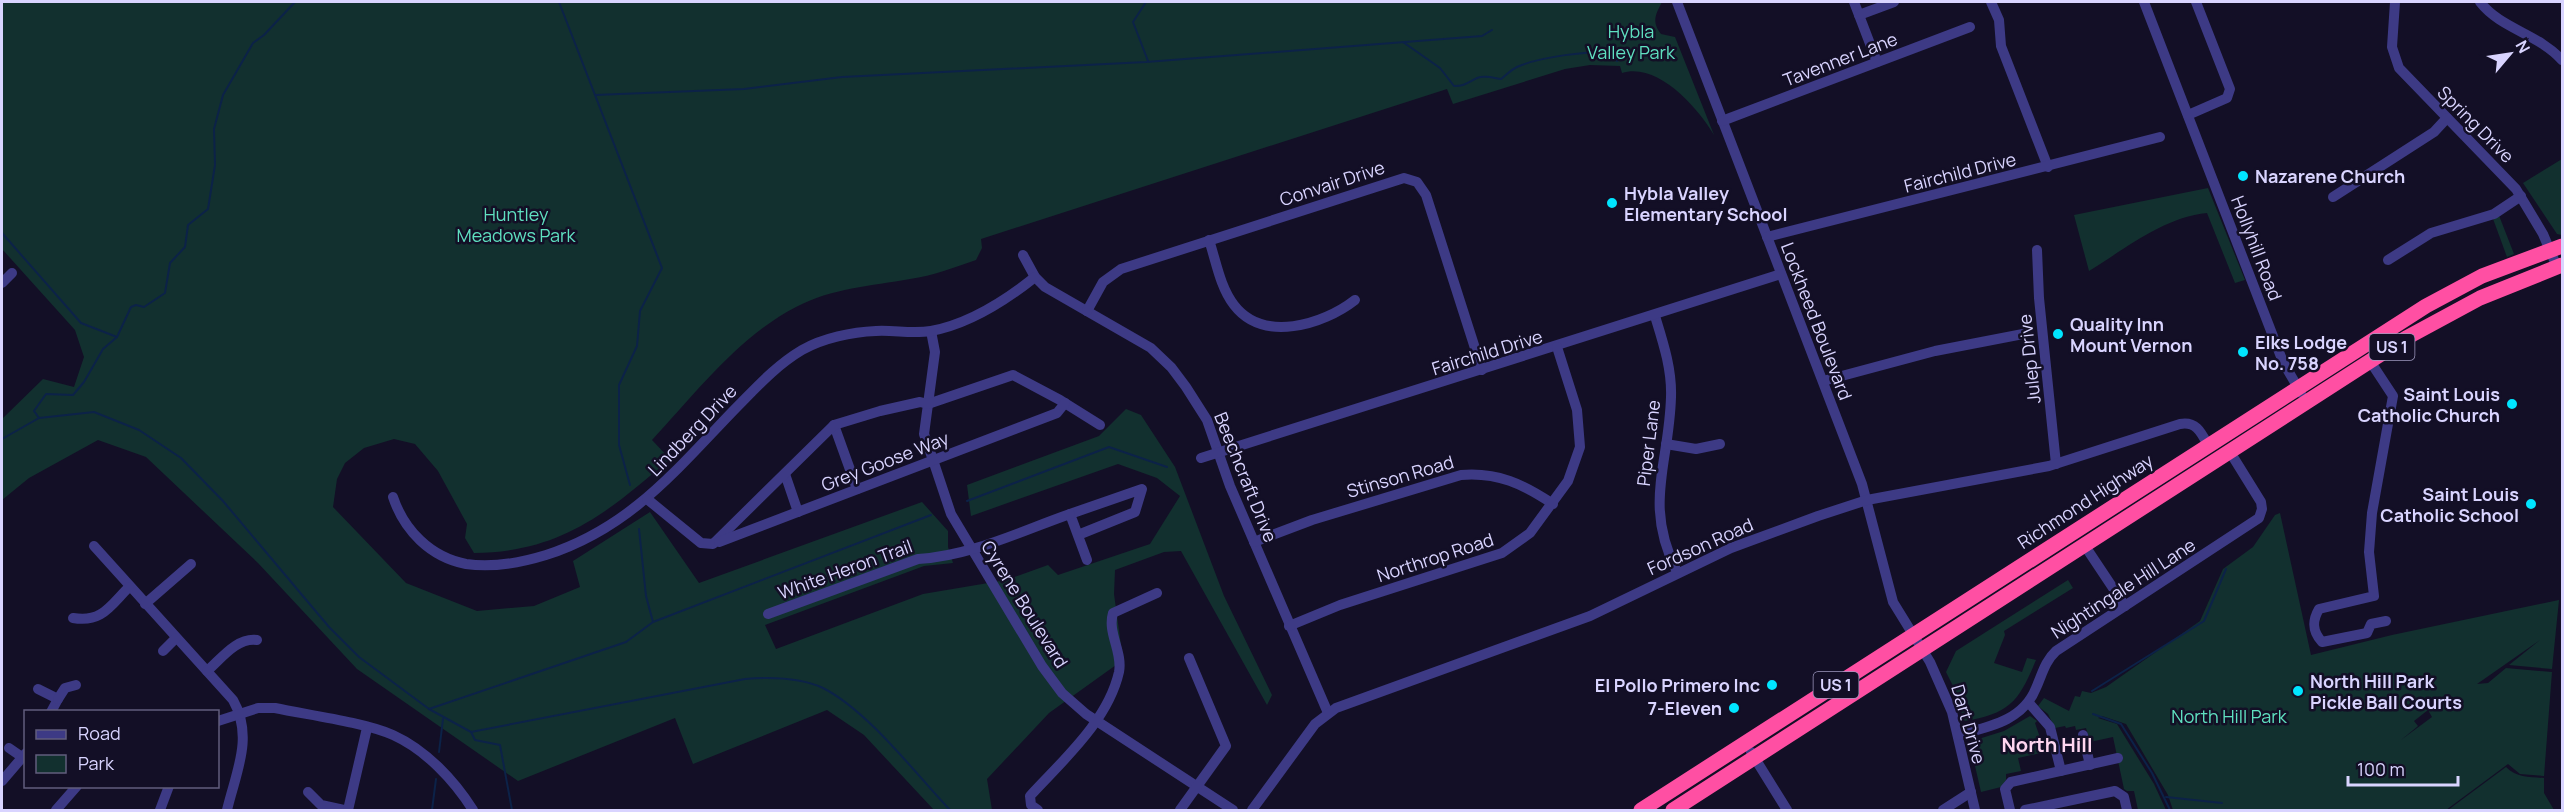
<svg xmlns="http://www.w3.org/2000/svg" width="2564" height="812" font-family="Manrope,sans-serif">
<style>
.green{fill:#12302f;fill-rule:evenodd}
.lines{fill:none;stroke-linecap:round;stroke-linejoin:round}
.stream{stroke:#0c2248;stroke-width:2}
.minor{stroke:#3d3a85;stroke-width:10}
.highway{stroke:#ff4fa3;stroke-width:15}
.poi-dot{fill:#00e5ff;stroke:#130f26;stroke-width:2}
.labels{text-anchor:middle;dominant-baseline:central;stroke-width:5;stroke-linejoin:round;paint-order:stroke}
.shield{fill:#130f26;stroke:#9e99be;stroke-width:1.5}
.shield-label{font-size:16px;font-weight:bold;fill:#d9d4ff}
.park-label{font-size:18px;fill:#5fe0c0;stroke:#130f26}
.street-label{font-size:18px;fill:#d9d4ff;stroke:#130f26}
.poi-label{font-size:18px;font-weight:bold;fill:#d9d4ff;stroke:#130f26;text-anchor:start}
.neighbourhood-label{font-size:20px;font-weight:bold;fill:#ffd6f0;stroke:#130f26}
</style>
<rect width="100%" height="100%" fill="#130f26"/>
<g class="green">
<path d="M2 2H1662C1656 14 1651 21 1661 34L1675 37 1714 135C1698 108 1658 62 1622 73L1620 66 1590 65 1565 69 1453 104 1447 89 981 239 982 248 976 260C955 267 933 276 910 279 871 286 832 288 796 307 738 337 696 393 652 440L670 459C607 513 561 552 474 553L465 538 467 524 438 471 415 444 394 439 364 448 345 463 337 479 333 507 406 583 477 611 534 606 580 587 573 561 650 512 699 583 922 502 948 531V547L953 563 924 566 765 625 776 649 923 594 1006 580 1048 565 1058 575 1150 544 1180 496 1157 478 1118 464 971 516 967 485 1099 436 1126 409 1141 415 1175 467 1224 596 1272 695 1267 705 1181 551 1164 552 1115 570 1114 594 1123 660 1049 713 987 779 992 810H934L864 735 827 710 693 764 675 718 518 781 357 669 258 563 146 457 98 440 29 478 2 500V419L43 379 74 387 84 357 75 330 2 249Z"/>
<path d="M2562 159V235L2557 234 2523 183Z"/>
<path d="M2208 188 2245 280 2235 283 2207 213C2164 217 2125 249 2089 271L2074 215Z"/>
<path d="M2498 213 2514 254 2507 257 2492 216Z"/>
<path d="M2280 513 2311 655 2392 635 2559 600 2552 669 2509 665 2540 640 2477 684 2488 683 2506 668 2552 672 2544 776 2520 774 2508 764 2446 810H2173L2168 795 2126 724 2102 716 2098 718 2117 724 2154 784 2166 810H2138L2134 791H2127L2124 789 2113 737 2090 742 2086 728 2076 730 2075 726 2066 728 2065 726 2055 728 2048 714 2038 706 2044 698 2069 711 2075 696 2080 697 2082 691 2091 693 2106 687 2200 621 2223 569 2253 547 2275 515ZM2428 710 2432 717 2401 740 2418 726 2414 721Z"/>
<path d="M2068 580 2073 588 2004 631 2005 635 1994 663 2022 672 2027 658 2036 660C2019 701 2010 714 1964 721L1955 690 1946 672 1956 651Z"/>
<path d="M2030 716 2037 721 2035 723 2045 752 2018 758 2021 771 2006 774V780L2001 787 1981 792 1970 744 1972 741 2004 731Z"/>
<path d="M2506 767C2517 778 2529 777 2544 778V793L2554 810H2448Z"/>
</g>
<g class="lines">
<g class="stream">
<path d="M559 2 662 268 640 311 637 346 619 385V445L630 485"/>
<path d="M1146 2 1133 22 1148 61"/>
<path d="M1403 42 1440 68 1454 86C1465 86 1467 83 1477 78 1485 75 1494 78 1501 79 1506 75 1511 70 1517 67 1539 57 1591 50 1613 53L1617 61"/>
<path d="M595 95 744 89 842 77 1146 62 1482 36 1492 30"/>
<path d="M2 233 81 323 117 337"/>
<path d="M39 418 94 412 139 430 181 458 223 501 329 627 359 657 429 709 471 732 475 740 500 745 512 810"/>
<path d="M2 439 39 418 34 411 46 394 73 395 84 382 103 349 117 337 131 307 136 305 144 307 165 293 170 263 185 247 188 225 208 209 215 165 214 129 223 95 253 43 264 35 295 2"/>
<path d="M967 501 1109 447 1167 467"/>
<path d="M639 529 646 596 653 622"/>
<path d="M2092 691 2204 621 2226 569"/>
<path d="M429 709 626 642 653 622 931 515"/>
<path d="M2093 714 2121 724 2152 773 2170 810"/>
<path d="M471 732 745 679C770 677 799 677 823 688 868 711 915 773 950 810"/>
<path d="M439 752 443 719"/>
<path d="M2166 797 2222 803"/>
<path d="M432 810 436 779"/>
</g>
<g class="minor">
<path d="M1677 2 1862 484 1893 602 1930 662 1952 712 1975 810"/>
<path d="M1854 2 1877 62"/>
<path d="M1991 2 1999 20 2001 46 2048 167"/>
<path d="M2144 2 2283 362 2301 393"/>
<path d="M2395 2 2392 47 2399 68 2516 189 2543 234 2557 267"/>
<path d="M2480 2C2501 29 2537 33 2562 60"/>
<path d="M1859 15 1894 2"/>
<path d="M2188 115 2227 98 2230 89 2196 2"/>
<path d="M1722 121 1970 27"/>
<path d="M2333 197 2434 132 2447 118"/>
<path d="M1767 237 2160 137"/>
<path d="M1209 240C1216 261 1220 287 1234 305 1263 343 1323 325 1355 300"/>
<path d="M2037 250 2039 298 2056 464"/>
<path d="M1023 255 1035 277 1045 287 1151 348 1171 367 1186 387 1207 420 1230 486 1328 713"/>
<path d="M2388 260 2431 233 2494 214 2521 196"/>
<path d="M2 283 12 273"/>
<path d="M1087 311 1103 282 1121 269 1404 178 1417 182 1426 195 1482 370"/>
<path d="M1655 316C1663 342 1672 369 1671 397 1669 466 1643 504 1677 572"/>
<path d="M931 331 935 352 924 434 933 460 951 514 1042 666 1062 693 1086 714 1233 810"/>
<path d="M2370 361 2393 396 2372 513 2369 552 2374 596 2319 609C2312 621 2312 631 2322 642L2367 633 2371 624 2386 621"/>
<path d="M1823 381 1935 351 2023 334"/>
<path d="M834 425 857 489"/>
<path d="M1666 444 1696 449 1720 444"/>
<path d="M1201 458 1781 274"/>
<path d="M785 474 798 512"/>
<path d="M393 497C404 530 430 557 466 564 493 568 520 563 546 555 630 528 675 471 734 410 755 389 775 366 802 350 823 338 852 332 876 331 895 330 912 334 931 331 969 324 1005 301 1035 277"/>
<path d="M647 499 701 543 713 544 834 425 880 411 920 402 928 404 1013 375 1060 400 1100 425"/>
<path d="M1078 535 1135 512 1142 489 1070 514 1087 560"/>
<path d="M719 542 1057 413 1065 403"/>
<path d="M1254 542 1312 520 1461 475C1498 472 1523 484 1553 504"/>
<path d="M94 546 233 700C254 737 236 772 227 810"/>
<path d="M2085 546 2125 606"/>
<path d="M145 604 191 564"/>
<path d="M768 614 918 559C971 556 1021 531 1070 514"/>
<path d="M73 618C102 623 110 606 129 587"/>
<path d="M1289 626 1340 605 1502 553 1530 533 1568 481 1580 447 1577 410 1557 347"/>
<path d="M163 651 176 638"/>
<path d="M207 671C221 659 237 637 257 640"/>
<path d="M38 689 58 699 51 712"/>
<path d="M58 699 65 688 76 685"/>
<path d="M2029 703 2050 727 2061 771"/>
<path d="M218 721 258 708H275C308 715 363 722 393 735 426 750 454 780 473 810"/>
<path d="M1958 735C1988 727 2023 721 2036 688 2042 675 2045 661 2056 651L2259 518 2262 509 2261 502 2230 452"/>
<path d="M2083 735 2090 765"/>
<path d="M9 748 22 757"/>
<path d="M1751 752 1787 810"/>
<path d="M2 781 26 753"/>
<path d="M308 792 321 805 344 810"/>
<path d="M56 810 77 786"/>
<path d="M160 810 169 786"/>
<path d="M348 810 367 728"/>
<path d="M1038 810 1031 805 1030 796C1062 761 1108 721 1119 672 1123 652 1107 633 1113 613L1157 593"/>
<path d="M1180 810 1226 746 1189 658"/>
<path d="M1252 810 1315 724 1336 708 1590 616 1731 548 1818 516 1867 500 2049 466 2180 424C2196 421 2201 432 2208 445"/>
<path d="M1943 810 1971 792"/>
<path d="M2010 810 2005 789 2011 782 2118 758"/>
<path d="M2025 810 2115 791 2124 797 2127 810"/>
</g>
<g class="highway">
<path d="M1641 810 2426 306 2482 276 2562 246"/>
<path d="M1673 810 2406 338 2480 298 2562 265"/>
</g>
</g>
<g class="poi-dot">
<circle cx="2243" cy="176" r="6"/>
<circle cx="1612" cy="203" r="6"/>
<circle cx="2058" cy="334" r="6"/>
<circle cx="2243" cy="352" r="6"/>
<circle cx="2512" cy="404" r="6"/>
<circle cx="2531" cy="504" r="6"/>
<circle cx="1772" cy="685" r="6"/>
<circle cx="2298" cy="691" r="6"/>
<circle cx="1734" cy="708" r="6"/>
</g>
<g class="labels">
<g class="shield">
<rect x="2369.5" y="334" width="45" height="26" rx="4.5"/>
<rect x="1813.5" y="672" width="45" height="26" rx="4.5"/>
</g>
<g class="shield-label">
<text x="2392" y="347">US 1</text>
<text x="1836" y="685">US 1</text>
</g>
<g class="park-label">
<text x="1631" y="31">Hybla<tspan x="1631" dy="21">Valley Park</tspan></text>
<text x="516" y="214">Huntley<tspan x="516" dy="21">Meadows Park</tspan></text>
<text x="2229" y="716">North Hill Park</text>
</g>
<g class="street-label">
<text transform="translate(1840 59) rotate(-21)">Tavenner Lane</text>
<text transform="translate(2476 124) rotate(45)">Spring Drive</text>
<text transform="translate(1960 172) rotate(-14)">Fairchild Drive</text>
<text transform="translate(1332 183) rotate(-18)">Convair Drive</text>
<text transform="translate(2257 248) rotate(69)">Hollyhill Road</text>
<text transform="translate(1817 321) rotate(69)">Lockheed Boulevard</text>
<text transform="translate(1487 352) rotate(-17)">Fairchild Drive</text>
<text transform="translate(2029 359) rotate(-96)">Julep Drive</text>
<text transform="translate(692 430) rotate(-46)">Lindberg Drive</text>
<text transform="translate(1648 443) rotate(-83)">Piper Lane</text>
<text transform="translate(885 461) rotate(-21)">Grey Goose Way</text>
<text transform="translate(1400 476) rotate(-16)">Stinson Road</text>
<text transform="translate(1246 477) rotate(68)">Beechcraft Drive</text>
<text transform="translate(2085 501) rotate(-33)">Richmond Highway</text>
<text transform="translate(1700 546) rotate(-24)">Fordson Road</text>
<text transform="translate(1435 557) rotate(-18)">Northrop Road</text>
<text transform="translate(845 569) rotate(-20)">White Heron Trail</text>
<text transform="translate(2123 588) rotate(-33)">Nightingale Hill Lane</text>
<text transform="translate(1025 604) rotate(58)">Cyrene Boulevard</text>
<text transform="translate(1969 724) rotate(74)">Dart Drive</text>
</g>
<g class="poi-label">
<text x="2255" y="176">Nazarene Church</text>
<text x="1624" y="193">Hybla Valley<tspan x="1624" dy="21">Elementary School</tspan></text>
<text x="2070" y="324">Quality Inn<tspan x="2070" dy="21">Mount Vernon</tspan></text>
<text x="2255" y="342">Elks Lodge<tspan x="2255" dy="21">No. 758</tspan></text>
<text x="2500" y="394" text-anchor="end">Saint Louis<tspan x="2500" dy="21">Catholic Church</tspan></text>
<text x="2519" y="494" text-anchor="end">Saint Louis<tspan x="2519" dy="21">Catholic School</tspan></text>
<text x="2310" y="681">North Hill Park<tspan x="2310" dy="21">Pickle Ball Courts</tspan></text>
<text x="1760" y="685" text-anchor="end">El Pollo Primero Inc</text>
<text x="1722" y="708" text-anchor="end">7-Eleven</text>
</g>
<g class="neighbourhood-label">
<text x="2047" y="744">North Hill</text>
</g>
</g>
<rect width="2564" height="812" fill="none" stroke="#d9d4ff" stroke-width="6"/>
<rect x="24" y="710" width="195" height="78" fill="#130f26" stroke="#625e7d" stroke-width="1.5"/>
<rect x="36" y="730" width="30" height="9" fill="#3d3a85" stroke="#625e7d" stroke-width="1.5"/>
<text x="78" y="740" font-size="18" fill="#d9d4ff">Road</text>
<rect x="36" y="755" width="30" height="18" fill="#12302f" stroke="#625e7d" stroke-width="1.5"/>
<text x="78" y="770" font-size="18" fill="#d9d4ff">Park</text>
<g transform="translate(2510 54) rotate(61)" stroke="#130f26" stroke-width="4.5" paint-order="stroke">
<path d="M0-4.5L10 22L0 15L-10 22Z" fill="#d9d4ff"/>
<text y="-9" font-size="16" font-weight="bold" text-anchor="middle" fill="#d9d4ff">N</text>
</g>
<path d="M2348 776v9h110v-9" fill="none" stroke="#d9d4ff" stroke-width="3"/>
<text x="2357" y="776" font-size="18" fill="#d9d4ff" stroke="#130f26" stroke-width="4.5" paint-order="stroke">100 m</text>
</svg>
